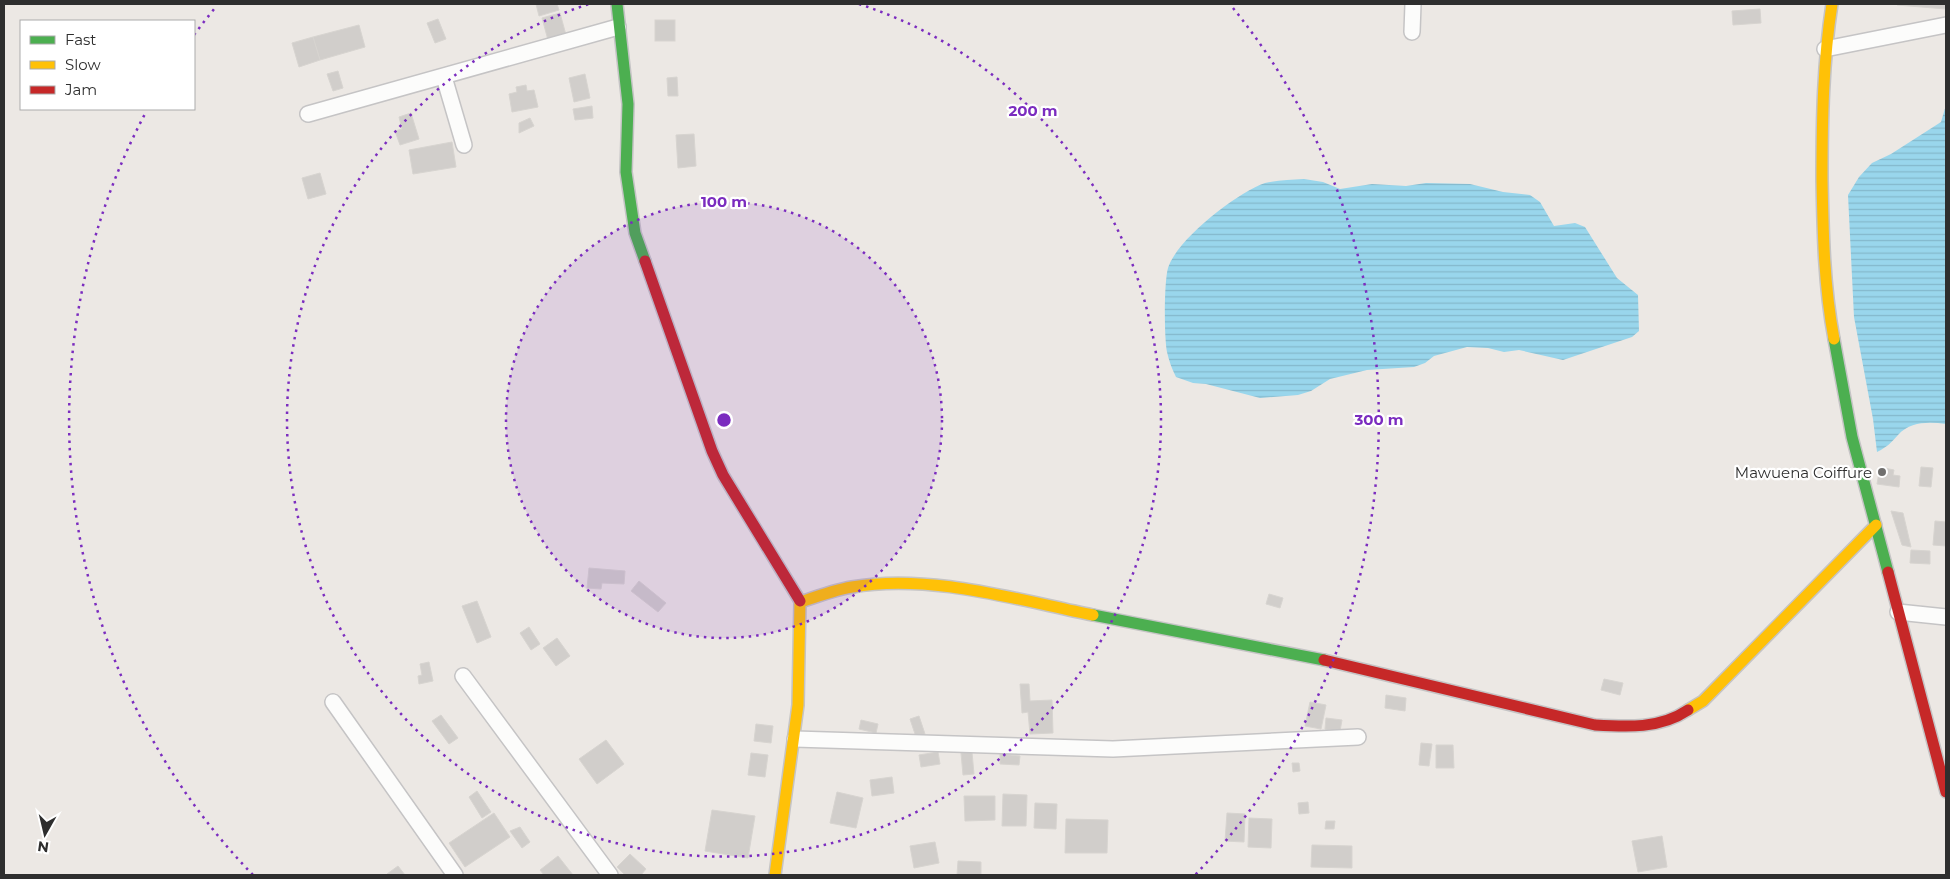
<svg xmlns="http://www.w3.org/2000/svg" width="1950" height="879" font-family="Montserrat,sans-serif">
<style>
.water{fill:url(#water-rules)}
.building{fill:#d1cecb;stroke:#d7d4d0}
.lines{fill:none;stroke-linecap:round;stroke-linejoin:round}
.street-casing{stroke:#c5c4c5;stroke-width:18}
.fast-casing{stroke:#c5c4c5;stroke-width:14}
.slow-casing{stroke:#c5c4c5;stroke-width:14}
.jam-casing{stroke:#c5c4c5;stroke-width:14}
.street{stroke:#fcfcfb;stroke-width:15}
.fast{stroke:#4caf50;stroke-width:11}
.slow{stroke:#ffc107;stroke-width:11}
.jam{stroke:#c62828;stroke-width:11}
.ring{fill:none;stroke:#7b2cbf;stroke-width:2.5;stroke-dasharray:2.5 5}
.poi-dot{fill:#706f6e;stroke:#fff;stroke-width:2}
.labels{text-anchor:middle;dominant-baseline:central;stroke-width:4.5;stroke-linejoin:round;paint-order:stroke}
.poi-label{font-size:15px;fill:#2e2e2e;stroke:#fff;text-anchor:end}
.centre{fill:#7b2cbf;stroke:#fff;stroke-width:2.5}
.ring-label{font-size:15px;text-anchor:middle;font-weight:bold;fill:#7b2cbf;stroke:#fff;stroke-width:4.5;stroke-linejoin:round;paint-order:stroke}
</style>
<defs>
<pattern id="water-rules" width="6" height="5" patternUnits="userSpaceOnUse" patternTransform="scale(1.25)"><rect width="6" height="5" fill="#99d6ec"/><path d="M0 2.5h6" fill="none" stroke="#84b8cb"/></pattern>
</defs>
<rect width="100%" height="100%" fill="#ece8e4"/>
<g class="water">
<path d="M1946 105V424C1929 422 1911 421 1898 435 1891 443 1887 447 1877 452L1873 419 1854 317 1848 195 1859 177 1872 163 1891 154 1941 122Z"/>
<path d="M1304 179 1323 182 1340 189 1372 184 1406 186 1426 183 1470 184 1503 192 1530 195 1540 202 1554 226 1575 223 1585 227 1617 278 1638 295 1639 331 1632 337 1563 360 1519 350 1504 352 1488 348 1467 347 1434 356 1425 363 1414 367 1367 370 1330 379 1311 391 1298 395 1260 398 1206 384 1193 383 1176 377C1172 369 1169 361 1167 352 1164 337 1164 282 1168 268 1177 239 1238 192 1265 183 1278 180 1291 180 1304 179Z"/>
</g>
<g class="building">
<path d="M536 4H557L559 10 539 16Z"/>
<path d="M1897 4H1946V9L1897 5Z"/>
<path d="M1760 9 1761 23 1733 25 1732 11Z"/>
<path d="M560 13 566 35 548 40 542 18Z"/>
<path d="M438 19 446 39 435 43 427 23Z"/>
<rect x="655" y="20" width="20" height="21"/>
<path d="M359 25 365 47 320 60 313 37Z"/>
<path d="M313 37 320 60 299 67 292 43Z"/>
<path d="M338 71 343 88 333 91 327 74Z"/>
<path d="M585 74 590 98 574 102 569 78Z"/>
<path d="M677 77 678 96H668L667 78Z"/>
<path d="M526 85 527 91 534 90 538 107 512 112 509 94 517 92 516 87Z"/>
<path d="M592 106 593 118 575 120 573 109Z"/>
<path d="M411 113 419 139 400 145 395 131 402 129 399 117Z"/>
<path d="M530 118 534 126 519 133V123Z"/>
<path d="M694 134 696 166 678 168 676 135Z"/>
<path d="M452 142 456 167 413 174 409 150Z"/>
<path d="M320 173 326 194 308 199 302 178Z"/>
<path d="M1880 467 1894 470 1893 475 1900 476 1899 487 1877 484Z"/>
<path d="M1921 467 1933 468 1931 487 1919 486Z"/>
<path d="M1891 511 1903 513 1911 547 1902 545Z"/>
<path d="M1935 521 1946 522V546L1933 545Z"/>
<path d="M1911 550 1930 551V564L1910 563Z"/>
<path d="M589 568 625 571 624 584 602 583 601 589 587 588Z"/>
<path d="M639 581 666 603 658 612 631 591Z"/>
<path d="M1269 594 1283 598 1280 608 1266 604Z"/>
<path d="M477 601 491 637 477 643 462 606Z"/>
<path d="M529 627 540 644 531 650 520 633Z"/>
<path d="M557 638 570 656 556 666 543 648Z"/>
<path d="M429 662 433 681 419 684 418 676 422 675 420 664Z"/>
<path d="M1604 679 1623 683 1620 695 1601 690Z"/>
<path d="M1020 684H1029L1030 701 1052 700 1053 733 1030 734 1028 712 1022 713Z"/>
<path d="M1386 695 1406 698 1405 711 1385 708Z"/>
<path d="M1310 702 1326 705 1321 729 1305 726Z"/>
<path d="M441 715 458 738 449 744 432 721Z"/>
<path d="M919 716 925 734 916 737 910 719Z"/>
<path d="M1326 718 1342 720 1340 731 1325 729Z"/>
<path d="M861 720 878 724 876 733 859 729Z"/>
<path d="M756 724 773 726 771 743 754 741Z"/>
<path d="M606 740 624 764 597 784 579 759Z"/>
<path d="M1421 743 1432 744 1429 766 1419 765Z"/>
<path d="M1436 745H1453L1454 768H1436Z"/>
<path d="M938 752 940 764 921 767 919 755Z"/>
<path d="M972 752 974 774 963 775 961 753Z"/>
<path d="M751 753 768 755 765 777 748 775Z"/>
<path d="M1000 754 1020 756 1019 765 1000 764Z"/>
<path d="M1292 763H1299L1300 771 1293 772Z"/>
<path d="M892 777 894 793 872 796 870 780Z"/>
<path d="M477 791 491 812 482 818 469 797Z"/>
<path d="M837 792 863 798 856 828 830 823Z"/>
<path d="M1003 794 1027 795 1026 826H1002Z"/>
<path d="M964 796H995V820L965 821Z"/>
<path d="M1308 802 1309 813 1299 814 1298 803Z"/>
<path d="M1035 803 1057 804 1056 829 1034 828Z"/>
<path d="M712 810 755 816 748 858 705 851Z"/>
<path d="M494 813 510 837 465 867 449 843Z"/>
<path d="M1227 813 1245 814 1244 842 1225 841Z"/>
<path d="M1249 818 1272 819 1271 848 1248 847Z"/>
<path d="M1066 819 1108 820 1107 853H1065Z"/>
<path d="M1326 821H1335L1334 829H1325Z"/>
<path d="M520 827 530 842 522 848 510 831Z"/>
<path d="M1662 836 1667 867 1638 872 1632 841Z"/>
<path d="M935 842 939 863 914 868 910 846Z"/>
<path d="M1312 845 1352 846V868L1311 867Z"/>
<path d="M630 854 646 869 641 875H625L617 867Z"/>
<path d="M558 856 573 875H544L540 870Z"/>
<path d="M958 861 981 862V875H957Z"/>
<path d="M398 866 405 875H389L387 874Z"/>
</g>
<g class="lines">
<defs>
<g id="street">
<path d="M1412 32 1413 4"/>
<path d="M1825 49 1946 25"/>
<path d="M444 77 464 145"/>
<path d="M308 114 618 27"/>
<path d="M1898 612 1946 617"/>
<path d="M463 676 610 875"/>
<path d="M333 702 455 875"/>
<path d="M795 739 1113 749 1358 737"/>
</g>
<g id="fast">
<path d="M617 4 628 104 626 172 635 233 645 261"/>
<path d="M1834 339 1852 437 1888 572"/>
<path d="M1093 615 1324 660"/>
</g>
<g id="slow">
<path d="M1832 4C1823 62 1822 120 1822 179 1823 233 1824 286 1834 339"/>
<path d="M801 602C818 596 834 590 852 587 929 573 1018 600 1093 615"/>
<path d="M1688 710 1703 701 1876 525"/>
<path d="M775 875 798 705 800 601"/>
</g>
<g id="jam">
<path d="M645 261 712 451 723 475 800 601"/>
<path d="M1888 572 1946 792"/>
<path d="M1324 660 1595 725C1627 727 1660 729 1688 710"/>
</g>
</defs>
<use href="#street" class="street-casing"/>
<use href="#fast" class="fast-casing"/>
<use href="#slow" class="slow-casing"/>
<use href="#jam" class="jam-casing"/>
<use href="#street" class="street"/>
<use href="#fast" class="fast"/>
<use href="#slow" class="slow"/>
<use href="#jam" class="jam"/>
</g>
<circle cx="724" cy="420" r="218" fill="#7b2cbf" fill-opacity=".12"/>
<g class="ring">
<circle cx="724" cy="420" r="218"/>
<path d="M859 4A437 437 0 1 1 589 4"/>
<path d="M253 875A655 655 0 0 1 146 112M194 35A655 655 0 0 1 215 8M1233 8A655 655 0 0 1 1195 875"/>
</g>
<circle class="poi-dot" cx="1882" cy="472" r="5"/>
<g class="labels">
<g class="poi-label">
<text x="1872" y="472">Mawuena Coiffure</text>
</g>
</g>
<circle cx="724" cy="420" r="8" class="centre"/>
<g class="ring-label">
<text x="1033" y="116">200 m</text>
<text x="724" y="207">100 m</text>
<text x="1379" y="425">300 m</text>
</g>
<rect width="1950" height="879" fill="none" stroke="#2e2e2e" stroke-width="10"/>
<rect x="20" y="20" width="175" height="90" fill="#ffffff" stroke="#ababab"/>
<rect x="30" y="36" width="25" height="8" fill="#4caf50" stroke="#ababab"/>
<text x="65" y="45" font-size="15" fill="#2e2e2e">Fast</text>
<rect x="30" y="61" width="25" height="8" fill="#ffc107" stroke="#ababab"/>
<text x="65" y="70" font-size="15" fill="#2e2e2e">Slow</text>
<rect x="30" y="86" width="25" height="8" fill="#c62828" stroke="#ababab"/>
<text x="65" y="95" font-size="15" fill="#2e2e2e">Jam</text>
<g transform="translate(45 834) rotate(188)" stroke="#ffffff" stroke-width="4" paint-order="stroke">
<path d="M0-4L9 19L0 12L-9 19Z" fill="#2e2e2e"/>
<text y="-8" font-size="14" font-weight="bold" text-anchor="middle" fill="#2e2e2e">N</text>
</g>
</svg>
